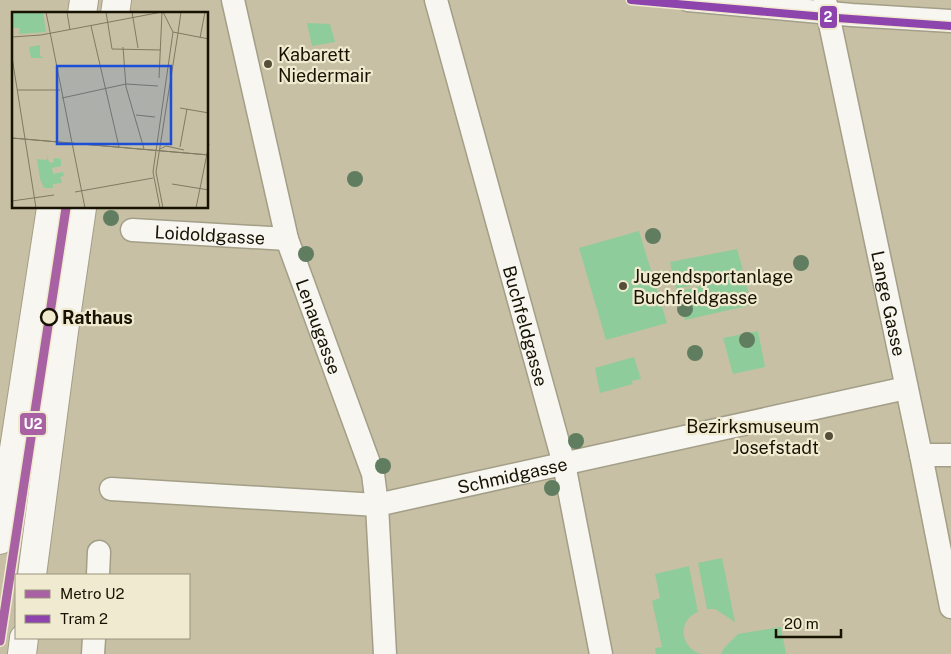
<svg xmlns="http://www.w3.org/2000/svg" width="951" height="654" font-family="'Public Sans',sans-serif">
  <rect width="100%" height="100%" fill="#c7c0a4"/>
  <!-- green -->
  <g fill="#8fcc9b">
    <path d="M 307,23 L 330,24 L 335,42 L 312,46 Z"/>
    <path d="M 639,231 L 667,323 L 606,340 L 579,248 Z"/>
    <path d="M 737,249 L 743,270 L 737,271 L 734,276 L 676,289 L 670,262 Z"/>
    <path d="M 734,278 L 738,280 L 745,279 L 751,305 L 685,320 L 677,292 Z"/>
    <path d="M 758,331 L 765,367 L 733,374 L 723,338 Z"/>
    <path d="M 634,357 L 641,379 L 631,381 L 633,384 L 600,393 L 595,368 Z"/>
    <path d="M 722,558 L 735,622 L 715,609 L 707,609 L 698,563 Z"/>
    <path d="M 689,566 L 698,612 C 677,620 680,648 701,654 L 656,654 L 655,648 L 662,647 L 652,601 L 660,598 L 655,574 Z"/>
    <path d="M 781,627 L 786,654 L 721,654 L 724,648 L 738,634 Z"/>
  </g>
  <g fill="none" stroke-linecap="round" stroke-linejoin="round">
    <defs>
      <g id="minor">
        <path id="s1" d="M 233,0 L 287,239 L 373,474 L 377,505 L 385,654"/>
        <path id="s2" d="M 436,0 L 564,464 L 601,654"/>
        <path d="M 688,0 L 852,15 L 951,21"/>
        <path id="s3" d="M 825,0 L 921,455 L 951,607"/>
        <path id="s4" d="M 132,230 L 287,239"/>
        <path d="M 921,455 L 951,455"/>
        <path id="s5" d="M 111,489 L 377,505 L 906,388"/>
        <path d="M 98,575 L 99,552"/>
        <path d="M 93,654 L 94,638"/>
      </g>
      <g id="major">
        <path d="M 82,14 L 84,0"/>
        <path d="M 115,14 L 117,0"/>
        <path d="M 0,540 L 51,208"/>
        <path d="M 32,575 L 64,331 L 82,208"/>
        <path d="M 22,654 L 24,638"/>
      </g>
    </defs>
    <!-- minor casing -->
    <use href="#minor" stroke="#a39e87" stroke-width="25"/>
    <!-- major casing -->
    <use href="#major" stroke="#a39e87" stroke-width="30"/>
    <!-- minor -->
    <use href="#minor" stroke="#f7f6f1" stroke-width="22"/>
    <!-- major -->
    <use href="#major" stroke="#f7f6f1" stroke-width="28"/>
    <defs>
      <path id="tram-1" d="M 631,0 L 837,18 L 951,26"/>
    </defs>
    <!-- tram-1 casing -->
    <use href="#tram-1" stroke="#f0ead0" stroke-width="11"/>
    <!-- tram-1 -->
    <use href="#tram-1" stroke="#8e44ad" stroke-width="8"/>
    <defs>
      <path id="metro-1" d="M 0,641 L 66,208"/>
    </defs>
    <!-- metro-1 casing -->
    <use href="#metro-1" stroke="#f0ead0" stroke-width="12"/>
    <!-- metro-1 -->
    <use href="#metro-1" stroke="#a862a4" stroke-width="9"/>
  </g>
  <!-- trees -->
  <g fill="#617d60">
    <circle cx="355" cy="179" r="8"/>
    <circle cx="111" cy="218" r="8"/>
    <circle cx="653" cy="236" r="8"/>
    <circle cx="306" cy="254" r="8"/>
    <circle cx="801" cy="263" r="8"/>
    <circle cx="685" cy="309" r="8"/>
    <circle cx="747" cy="340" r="8"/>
    <circle cx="695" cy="353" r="8"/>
    <circle cx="576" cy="441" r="8"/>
    <circle cx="383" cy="466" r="8"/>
    <circle cx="552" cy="488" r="8"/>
  </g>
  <!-- markers -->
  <g fill="#554f3a" stroke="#f0ead0" stroke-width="2">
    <circle cx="268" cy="64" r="5"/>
    <circle cx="623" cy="286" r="5"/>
    <circle cx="829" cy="436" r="5"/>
  </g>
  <circle fill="#f0ead0" stroke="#171201" stroke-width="2.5" cx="49" cy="317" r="8"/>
  <g text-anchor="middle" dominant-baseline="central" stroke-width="4.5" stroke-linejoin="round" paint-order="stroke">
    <!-- poi labels -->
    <g font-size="18" fill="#171201" stroke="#f0ead0" text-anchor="start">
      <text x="278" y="54">Kabarett<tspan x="278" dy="21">Niedermair</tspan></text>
      <text x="633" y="276">Jugendsportanlage<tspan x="633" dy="21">Buchfeldgasse</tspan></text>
      <text x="819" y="426" text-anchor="end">Bezirksmuseum<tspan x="819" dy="21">Josefstadt</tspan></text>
    </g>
    <!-- street labels -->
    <g font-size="18" fill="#171201" stroke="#f0ead0">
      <text stroke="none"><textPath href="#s4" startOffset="78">Loidoldgasse</textPath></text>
      <text stroke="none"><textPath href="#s3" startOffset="310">Lange Gasse</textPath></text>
      <text stroke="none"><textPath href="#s2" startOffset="338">Buchfeldgasse</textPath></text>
      <text stroke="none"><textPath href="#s1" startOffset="338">Lenaugasse</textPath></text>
      <text stroke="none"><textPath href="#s5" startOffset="405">Schmidgasse</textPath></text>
    </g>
    <!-- stop labels -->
    <g font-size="18" font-weight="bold" fill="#171201" stroke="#f0ead0" text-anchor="start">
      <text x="62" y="317">Rathaus</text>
    </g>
  </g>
  <!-- overview -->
  <g transform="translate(12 12)">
    <rect width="196" height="196" fill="#c7c0a4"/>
    <path d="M 0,0 L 31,0 L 34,20 L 7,22 L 8,16 L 0,16 ZM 28,33 L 28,44 L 32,46 L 19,46 L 17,35 ZM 35,144 L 37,150 L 41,151 L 42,146 L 49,147 L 49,154 L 40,156 L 41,162 L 51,160 L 52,164 L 48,165 L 50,171 L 41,172 L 41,176 L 32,176 L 28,167 L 25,147 L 35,148 Z" fill="#8fcc9b"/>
    <path fill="none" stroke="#817a63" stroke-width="1" d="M 34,0 L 73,196M 55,0 L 58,18M 94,0 L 100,37 L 149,38M 120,0 L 126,36M 151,0 L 161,20M 79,14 L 107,135M 166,21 L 169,0M 0,25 L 29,23 L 150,0 L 147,66M 188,26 L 193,0M 111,35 L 114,75 L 132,137M 0,45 L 24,196M 5,78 L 48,78M 50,86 L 114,72 L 146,74M 168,96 L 197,101M 124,103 L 143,105M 0,126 L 197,143M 0,126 L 197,143M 168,135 L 175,97M 148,137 L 154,134 L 172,138M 160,172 L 197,178M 63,180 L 141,166M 0,189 L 42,183M 148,196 L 141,160 L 161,20 L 197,27M 151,196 L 144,160 L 166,21M 184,196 L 197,132"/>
    <path fill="#1d4ed8" fill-opacity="0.15" stroke="#1d4ed8" stroke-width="2.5" d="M 45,54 L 159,54 L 159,132 L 45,132 Z"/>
    <rect width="196" height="196" fill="none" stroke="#171201" stroke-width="2.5"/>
  </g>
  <g stroke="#f0ead0" stroke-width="2">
    <rect x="819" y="5" width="19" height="24" rx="5" fill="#8e44ad"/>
    <rect x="19" y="412" width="28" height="24" rx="5" fill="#a862a4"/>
  </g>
  <g font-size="14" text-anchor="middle" font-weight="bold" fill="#fff">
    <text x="828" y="22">2</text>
    <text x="33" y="429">U2</text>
  </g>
  <!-- legend -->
  <rect x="15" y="574" width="175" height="65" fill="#f0ead0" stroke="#99947d"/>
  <rect x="25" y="590" width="25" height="8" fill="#a862a4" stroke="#99947d"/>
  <text x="60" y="599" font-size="15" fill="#171201">Metro U2</text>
  <rect x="25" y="615" width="25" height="8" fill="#8e44ad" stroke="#99947d"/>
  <text x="60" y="624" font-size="15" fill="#171201">Tram 2</text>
  <!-- scale -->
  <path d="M776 629v8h65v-8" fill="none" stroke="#171201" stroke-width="2.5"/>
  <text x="784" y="629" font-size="15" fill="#171201" stroke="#f0ead0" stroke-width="4" paint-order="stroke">20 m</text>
</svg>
